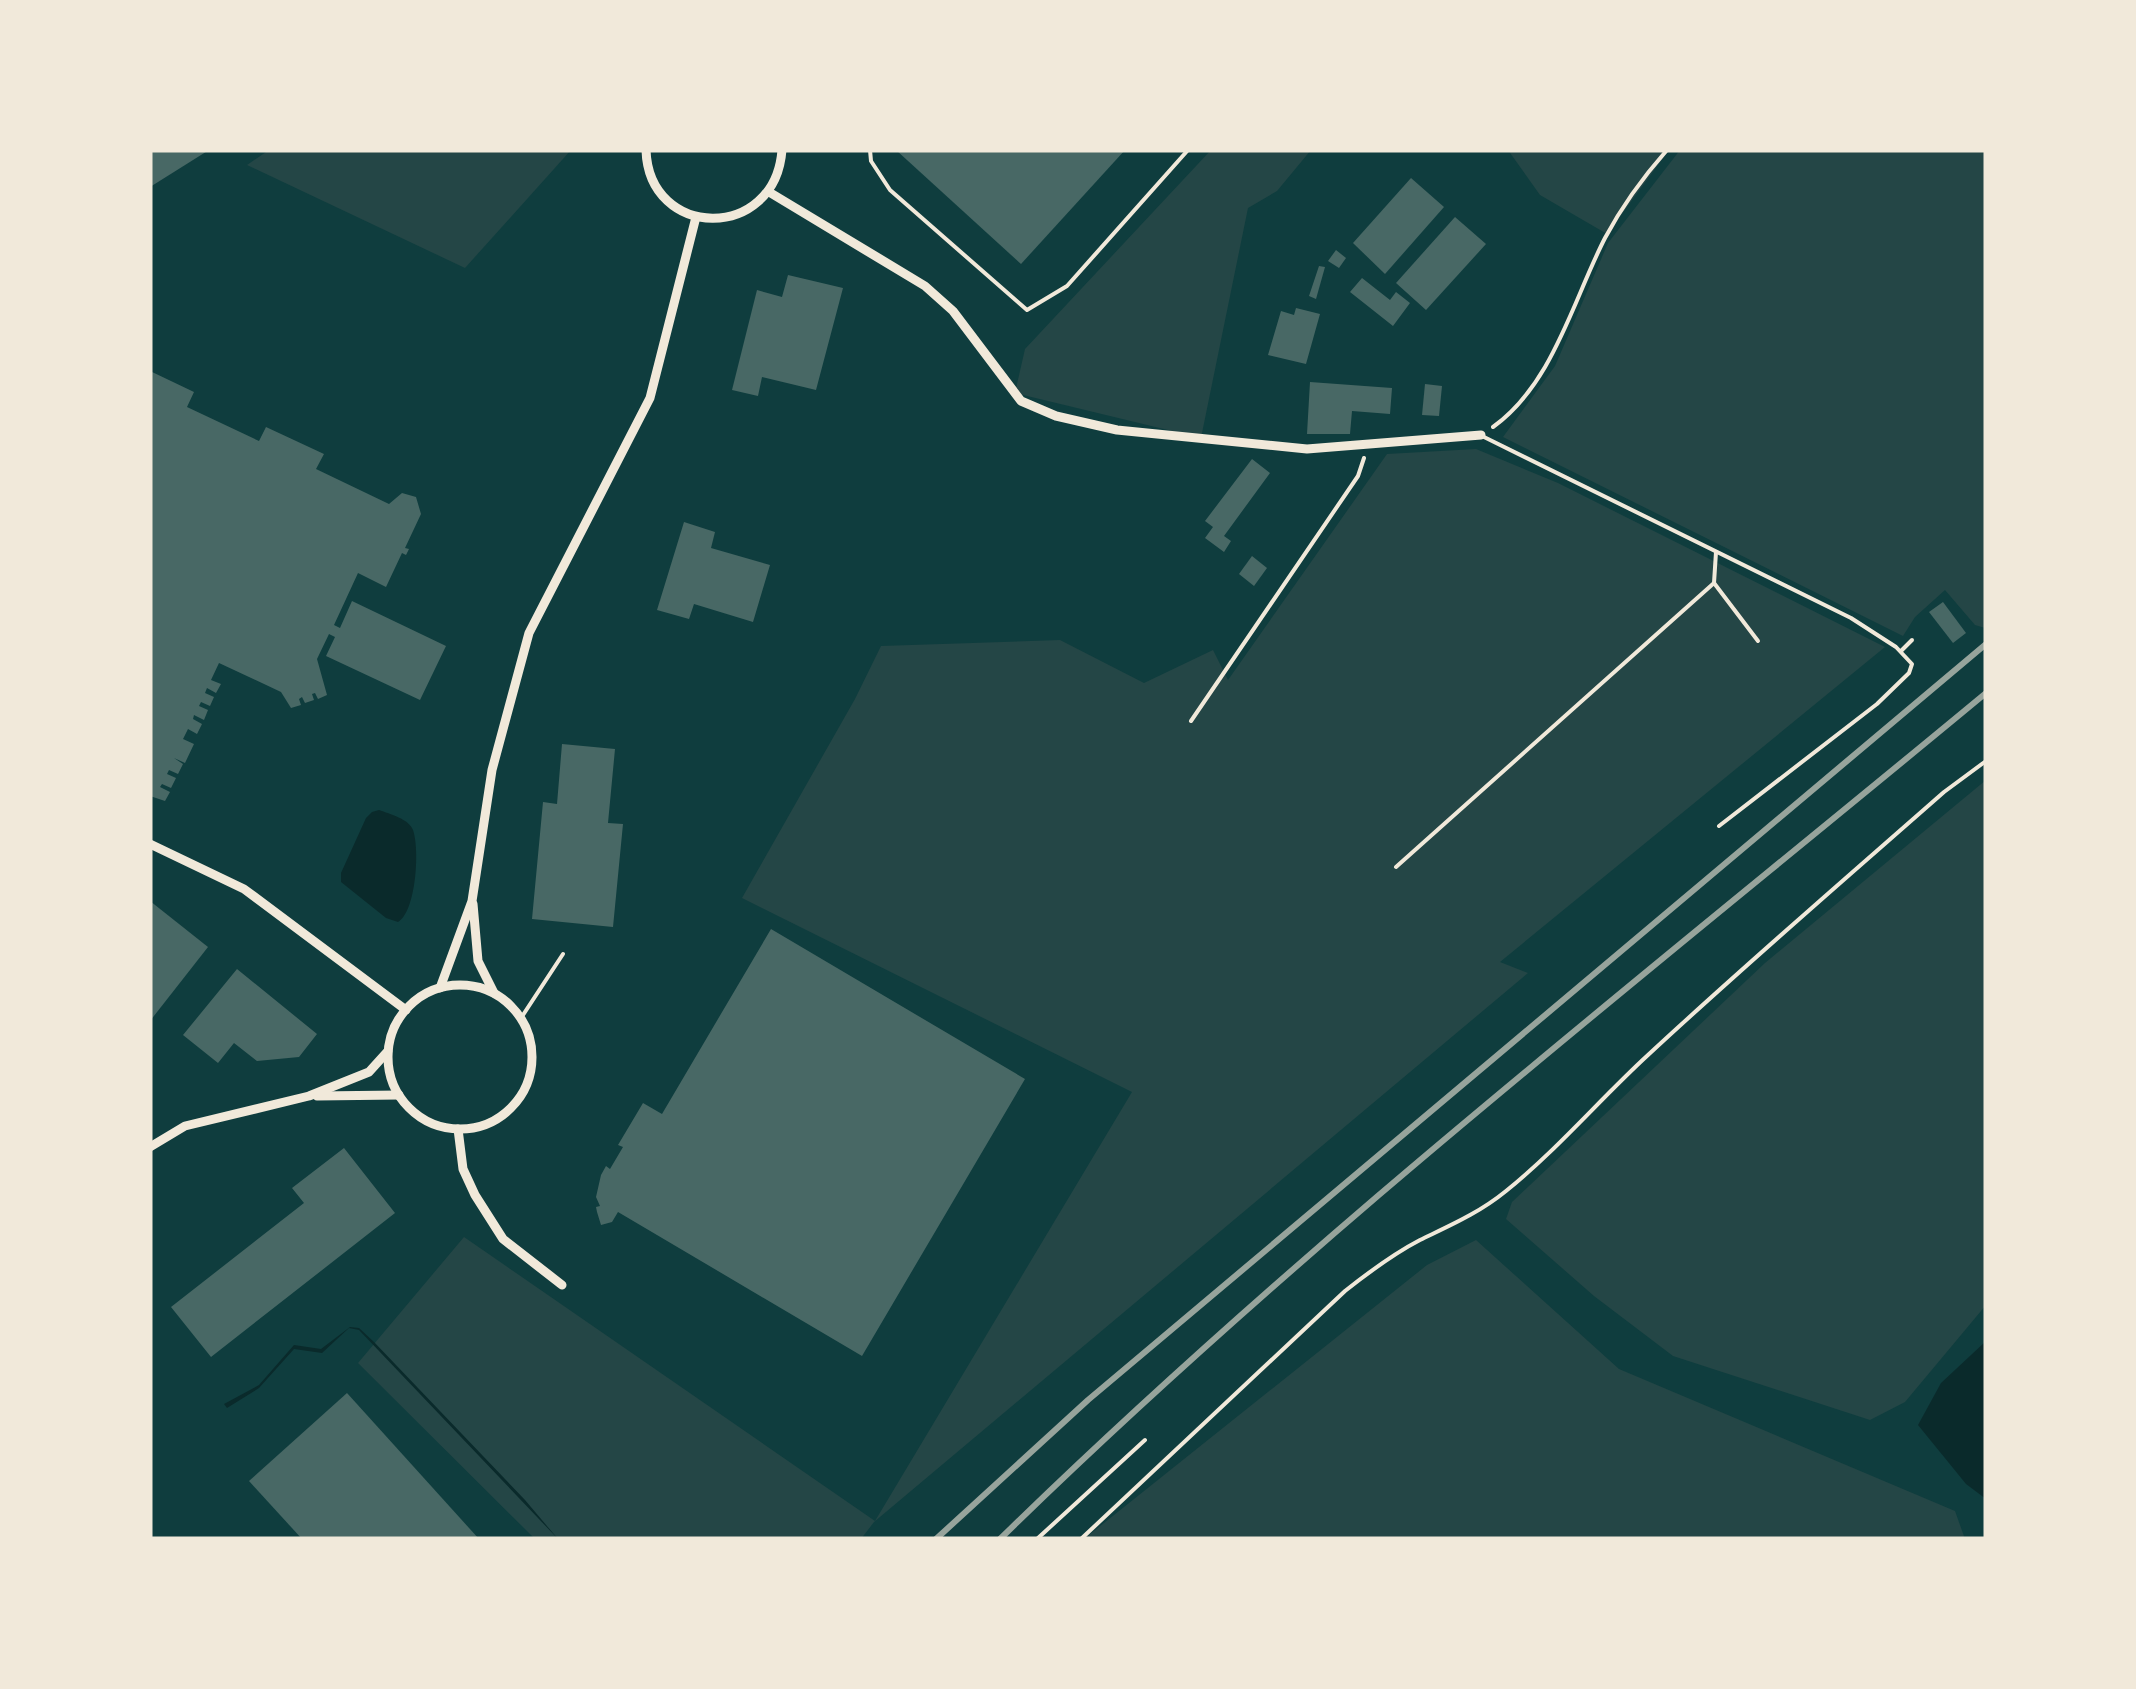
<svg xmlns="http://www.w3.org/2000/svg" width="2136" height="1689" font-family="'Sofia Sans Condensed',sans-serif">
  <rect width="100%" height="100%" fill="#0f3d3e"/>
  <!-- green -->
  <g fill="#244646">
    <path d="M 269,150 L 571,150 L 465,268 L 247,165 Z"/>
    <path d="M 1211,150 L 1311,150 L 1277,191 L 1248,208 L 1201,438 L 1015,393 L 1025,349 Z"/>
    <path d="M 1508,150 L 1669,150 L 1607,234 L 1540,195 Z"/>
    <path d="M 1680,150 L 1986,150 L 1985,628 L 1975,625 L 1945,590 L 1915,617 L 1903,636 L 1503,437 L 1555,366 L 1608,243 Z"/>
    <path d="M 1476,449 L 1558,483 L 1885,647 L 1500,962 L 1528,973 L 874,1522 L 861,1539 L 535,1539 L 358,1363 L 464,1237 L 875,1521 L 1132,1092 L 742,898 L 855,699 L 881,646 L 1060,640 L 1144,683 L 1213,650 L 1228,680 L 1387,454 Z"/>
    <path d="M 1986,780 L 1986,1305 L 1905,1402 L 1870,1420 L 1673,1356 L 1594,1296 L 1506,1219 L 1512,1202 L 1765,963 Z"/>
    <path d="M 1476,1240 L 1619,1369 L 1955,1511 L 1965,1539 L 1084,1539 L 1427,1265 Z"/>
  </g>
  <!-- water -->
  <g fill="#0a2a2b">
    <path d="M 379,810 C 390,814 409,819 413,830 C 420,850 416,912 398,922 L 386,918 L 341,882 L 341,873 L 366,818 L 372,812 Z"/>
    <path d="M 350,1327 L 359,1328 L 374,1342 L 525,1500 L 558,1539 L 359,1330 L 349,1328 L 322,1353 L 294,1349 L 259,1388 L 227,1408 L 224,1404 L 259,1385 L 294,1345 L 321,1349 Z"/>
    <path d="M 1986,1341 L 1986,1499 L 1966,1484 L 1918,1425 L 1941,1383 Z"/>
  </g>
  <!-- building -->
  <g fill="#486865">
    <path d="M 150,150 L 209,150 L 150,187 Z"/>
    <path d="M 896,150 L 1125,150 L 1021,264 Z"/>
    <path d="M 1411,178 L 1444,207 L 1385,274 L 1353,243 Z"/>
    <path d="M 1455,217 L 1486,244 L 1426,310 L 1396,283 Z"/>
    <path d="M 1336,250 L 1346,258 L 1339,268 L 1328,261 Z"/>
    <path d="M 1319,266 L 1325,267 L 1316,299 L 1309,296 Z"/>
    <path d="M 788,275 L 843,288 L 816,390 L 762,377 L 758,396 L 732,390 L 757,290 L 782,297 Z"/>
    <path d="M 1362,278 L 1390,300 L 1396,292 L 1410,303 L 1393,326 L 1350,292 Z"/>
    <path d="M 1296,308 L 1320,314 L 1306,364 L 1268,355 L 1281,311 L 1294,315 Z"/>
    <path d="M 150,371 L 194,392 L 187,407 L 259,441 L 266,427 L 324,454 L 316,469 L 389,504 L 402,493 L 416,497 L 421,514 L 405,548 L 409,549 L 406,555 L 402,553 L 386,587 L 358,573 L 334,625 L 340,628 L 352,601 L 446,646 L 420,700 L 326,656 L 335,637 L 329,634 L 317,659 L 327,695 L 318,699 L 315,693 L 312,694 L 314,700 L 305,703 L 302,697 L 299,699 L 301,705 L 291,708 L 281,692 L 219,663 L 211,680 L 221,684 L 216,693 L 207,688 L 205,693 L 214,697 L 210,706 L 201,702 L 199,706 L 208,710 L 204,720 L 194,715 L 193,719 L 202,724 L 197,734 L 188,729 L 183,739 L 194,744 L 185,763 L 174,758 L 183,764 L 178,774 L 169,770 L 167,774 L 176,778 L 171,788 L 162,784 L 160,787 L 170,792 L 165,801 L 150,796 Z"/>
    <path d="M 1310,382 L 1392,388 L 1390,414 L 1352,411 L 1350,434 L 1307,434 Z"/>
    <path d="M 1425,384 L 1442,386 L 1439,416 L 1422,415 Z"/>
    <path d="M 1252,459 L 1270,473 L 1224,536 L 1231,541 L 1224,552 L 1205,538 L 1213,527 L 1205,521 Z"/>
    <path d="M 684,522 L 715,532 L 711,548 L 770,565 L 753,622 L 694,604 L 689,619 L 657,610 Z"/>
    <path d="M 1252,556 L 1267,568 L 1254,586 L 1239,574 Z"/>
    <path d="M 1943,602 L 1966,633 L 1953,643 L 1929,612 Z"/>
    <path d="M 562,744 L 615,749 L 608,823 L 623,824 L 613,927 L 532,919 L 543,802 L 557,804 Z"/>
    <path d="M 150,901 L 208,947 L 150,1021 Z"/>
    <path d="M 771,929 L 1025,1079 L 862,1356 L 618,1212 L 612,1222 L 601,1225 L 597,1212 L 596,1207 L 600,1206 L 596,1197 L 601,1175 L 606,1166 L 610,1169 L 623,1147 L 618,1145 L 643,1103 L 662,1114 Z"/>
    <path d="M 237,969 L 317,1034 L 299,1057 L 257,1061 L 234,1043 L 218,1063 L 183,1035 Z"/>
    <path d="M 344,1148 L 395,1213 L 211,1357 L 171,1307 L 304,1203 L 292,1188 Z"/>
    <path d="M 347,1393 L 479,1539 L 302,1539 L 249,1481 Z"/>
  </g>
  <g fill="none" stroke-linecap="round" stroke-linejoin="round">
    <!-- path -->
    <g stroke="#f1e9da" stroke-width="4">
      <path d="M 1493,427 C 1553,384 1573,300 1605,238 C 1621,208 1645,175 1667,150"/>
      <path d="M 1191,721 L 1358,476 L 1364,458"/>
    </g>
    <!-- service -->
    <g stroke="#f1e9da" stroke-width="4">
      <path d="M 870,150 L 871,161 L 890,190 L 1027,310 L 1067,286 L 1188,150"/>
      <path d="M 1484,437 L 1851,618 L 1896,647 L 1912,664 L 1909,673 L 1877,704 L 1719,826"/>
      <path d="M 1714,583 L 1758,641"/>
      <path d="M 1901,651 L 1912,640"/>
      <path d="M 1396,867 L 1714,583 L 1716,552"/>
      <path d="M 521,1018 L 563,954"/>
      <path d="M 1037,1539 L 1145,1440"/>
      <path d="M 1081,1539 L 1345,1291 C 1369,1272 1393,1254 1420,1240 C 1451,1225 1479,1213 1506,1191 C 1557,1150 1600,1099 1648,1055 C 1745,965 1845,879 1944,792 L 1986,761"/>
    </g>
    <!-- minor -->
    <g stroke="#f1e9da" stroke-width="9">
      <path d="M 646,150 C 649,240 775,242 782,150"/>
      <path d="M 769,192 L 925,286 L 953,311 L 1021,401 L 1056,416 L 1117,430 L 1307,449 L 1481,435"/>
      <path d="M 150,844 L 244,889 L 406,1010"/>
      <path d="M 473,904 L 478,961 L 494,993"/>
      <circle cx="460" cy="1057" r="72"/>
      <path d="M 440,988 L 472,901 L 492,770 L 529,633 L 650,398 L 696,217"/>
      <path d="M 317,1096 L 399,1095"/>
      <path d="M 458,1129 L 463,1169 L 475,1195 L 503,1239 L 562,1285"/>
      <path d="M 150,1147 L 185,1126 L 309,1096 L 369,1072 L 388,1051"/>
    </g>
    <!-- rail -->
    <g stroke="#97a49c" stroke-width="6">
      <path d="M 936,1539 L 1088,1400 L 1986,644"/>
      <path d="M 1000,1539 C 1310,1236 1653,969 1986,693"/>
    </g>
  </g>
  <!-- border -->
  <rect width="2136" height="1689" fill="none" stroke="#f1e9da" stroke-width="305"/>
</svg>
